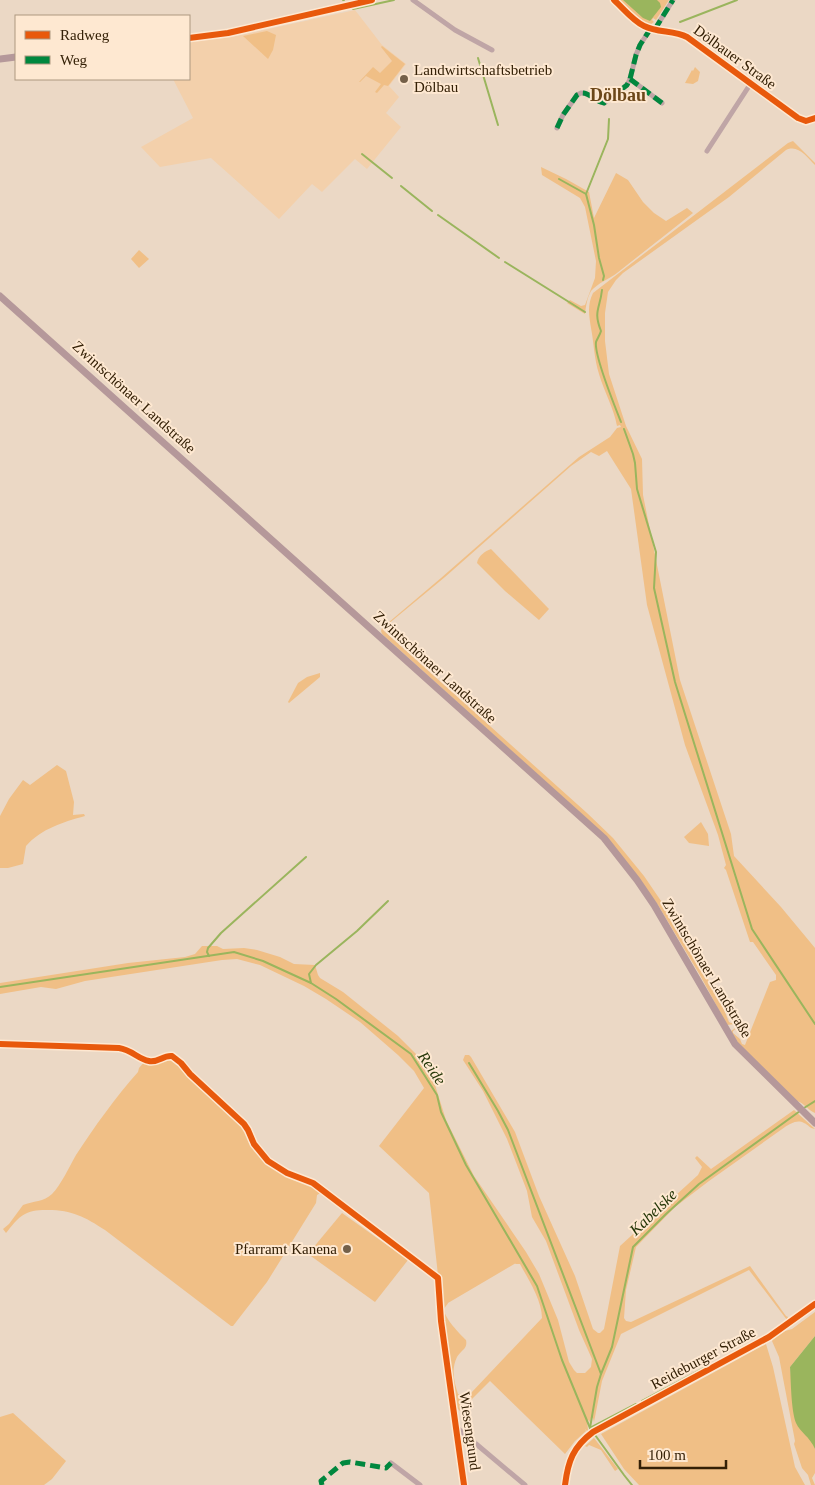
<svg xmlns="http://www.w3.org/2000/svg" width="815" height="1485" font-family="Georgia,serif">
  <rect width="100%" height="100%" fill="#ebd8c5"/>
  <!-- built -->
  <path fill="#f3d0ab" d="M 355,10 L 382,45 L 406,64 L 389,86 L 399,97 L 386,113 L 401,127 L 367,169 L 355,159 L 322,192 L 312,184 L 279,219 L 211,158 L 160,167 L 141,147 L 193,118 L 173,79 L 189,79 L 189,42 L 232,37 Z"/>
  <!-- green -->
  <g fill="#f0bf86" fill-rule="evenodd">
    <path d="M 618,0 L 669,0 L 656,20 L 653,18 L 652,20 L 654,22 L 651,24 C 638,22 628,9 618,0 Z"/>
    <path d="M 267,31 L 276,35 L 273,50 L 268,59 L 243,36 Z"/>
    <path d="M 382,46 L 405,64 L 388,86 L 384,85 L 377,93 L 375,92 L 381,84 L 366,76 L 360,82 L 359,82 L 373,67 L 380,73 L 392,61 L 381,47 Z"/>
    <path d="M 695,67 L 700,72 L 698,81 L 693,84 L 685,83 L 692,70 L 693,71 Z"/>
    <path d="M 793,141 L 815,163 L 815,165 C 807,157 798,144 786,150 L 729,197 L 623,273 L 616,280 L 608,292 L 605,313 L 605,341 L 609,374 L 626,426 L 642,459 L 643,495 L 680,680 L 731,834 L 734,856 L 781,907 L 815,948 L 815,1113 C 808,1110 804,1103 797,1101 L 738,1043 L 731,1031 L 737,1027 L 735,1024 L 727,1025 L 701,977 L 658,905 L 596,827 L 382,634 L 381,631 L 382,628 L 441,578 L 579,457 L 610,437 L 617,428 L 621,427 L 620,425 L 617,426 C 614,409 604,391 599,374 C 594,359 594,343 591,328 C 589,315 587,305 593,293 L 788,143 ZM 607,451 L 631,489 L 647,605 L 685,745 L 718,835 L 726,865 L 724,868 L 726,870 L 750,942 L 753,942 L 776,975 L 776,980 L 770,982 L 745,1045 L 742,1044 L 740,1039 L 733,1033 L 733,1031 L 738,1027 L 736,1022 L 731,1023 L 729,1022 L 721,1002 L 672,917 L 644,876 L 613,838 L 587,813 L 384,631 L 387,625 L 445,577 L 571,466 L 591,452 L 599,456 Z"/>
    <path d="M 541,167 L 566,179 L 589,192 L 594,218 L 616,173 L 628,180 L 643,202 L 654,213 L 666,221 L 687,208 L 693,213 C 668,233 642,253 617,273 C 609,279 598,283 591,291 C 587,298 586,306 585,314 L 567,303 L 570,300 L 581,306 L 585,305 L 595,278 L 596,261 L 585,207 L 580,198 L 542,175 Z"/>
    <path d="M 139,250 L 149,259 L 139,268 L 131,259 Z"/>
    <path d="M 491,549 L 549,609 L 539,620 L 505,591 L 477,563 C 478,556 485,551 491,549 Z"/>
    <path d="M 320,673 L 320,677 L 289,703 L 288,702 L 298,683 L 307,677 Z"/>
    <path d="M 57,765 L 66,771 L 74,802 L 73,815 L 84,814 L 85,816 C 63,822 41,829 26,846 L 23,864 L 8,868 L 0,868 L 0,816 L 9,799 L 23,780 L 30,785 Z"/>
    <path d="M 701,822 L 708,834 L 709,846 L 689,843 L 684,837 Z"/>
    <path d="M 202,946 L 217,946 L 223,949 L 244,948 L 257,950 L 280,957 L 294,964 L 315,965 L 318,975 L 320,978 L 343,992 L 398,1036 L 421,1059 L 435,1085 L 446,1120 L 474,1176 L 526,1252 L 539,1274 L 558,1320 L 569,1362 L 574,1370 L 577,1373 L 585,1373 L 591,1367 L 592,1359 L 579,1330 L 546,1241 L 532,1217 L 527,1191 L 507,1139 L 483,1091 L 463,1060 L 465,1055 L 469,1055 L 471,1057 L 515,1132 L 539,1196 L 575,1276 L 593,1329 L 598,1333 L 600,1333 L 604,1329 L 620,1246 L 698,1175 L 702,1167 L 695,1158 L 697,1156 L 711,1169 L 794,1110 L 815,1129 C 809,1128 809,1125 804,1123 C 797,1119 790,1124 785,1127 L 709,1181 L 675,1207 L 636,1247 L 626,1290 L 624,1318 L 626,1321 L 631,1322 L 750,1266 L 786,1316 L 788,1317 L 787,1320 L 749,1270 L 621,1334 L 602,1381 L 594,1422 L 593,1418 L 591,1418 L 590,1422 L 588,1420 L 587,1420 L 588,1430 L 587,1431 L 585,1429 L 586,1431 L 575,1441 L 565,1454 L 490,1381 L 460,1411 L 455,1406 L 443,1321 L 429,1193 L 379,1146 L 424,1088 L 414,1071 L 398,1055 L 360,1022 L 326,999 L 304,986 L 260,965 L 237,959 L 222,960 L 85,981 L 56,989 L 41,987 L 0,994 L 0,983 L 128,963 L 185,957 L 195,954 ZM 516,1263 L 515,1264 L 520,1264 C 528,1279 542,1300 542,1318 L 471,1393 L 461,1395 L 458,1394 C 454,1382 451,1369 457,1357 C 461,1350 468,1349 466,1340 C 460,1334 444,1318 444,1309 C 444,1308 448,1304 448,1303 Z"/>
    <path d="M 169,1057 L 173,1058 L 178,1062 L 189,1074 L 241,1123 C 250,1135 253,1149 265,1159 C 279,1172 293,1174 310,1182 C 314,1185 318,1188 322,1192 L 317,1195 L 316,1203 L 267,1282 L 233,1326 L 231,1326 L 105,1230 C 85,1217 72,1210 48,1210 C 40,1210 32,1210 25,1214 C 17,1218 11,1227 6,1233 L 3,1229 L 9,1224 L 23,1205 C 33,1201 44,1202 52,1194 C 61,1185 69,1167 76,1155 C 95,1126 115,1098 138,1072 L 139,1068 L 145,1061 C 159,1065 157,1059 169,1057 Z"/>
    <path d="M 342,1213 L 408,1260 L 375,1302 L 308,1254 Z"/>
    <path d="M 815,1312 L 815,1336 L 790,1367 L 797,1424 L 812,1441 L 815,1449 L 815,1473 L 812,1478 L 815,1485 L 811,1485 L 808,1475 L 802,1468 L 794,1444 L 795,1441 L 779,1357 L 772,1341 L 773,1339 L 785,1331 L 792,1329 Z"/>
    <path d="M 766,1344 L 773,1367 L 795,1467 L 805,1485 L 639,1485 L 624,1469 L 601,1434 Z"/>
    <path d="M 13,1413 L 66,1461 L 52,1479 L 44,1485 L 0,1485 L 0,1417 Z"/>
    <path d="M 594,1438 L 618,1469 L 615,1471 L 601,1450 L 589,1445 L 587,1447 L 585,1446 Z"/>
  </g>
  <!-- water -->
  <g fill="#9ab55d">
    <path d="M 623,0 L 657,0 L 660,3 L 661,7 L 650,21 L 643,18 Z"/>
    <path d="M 815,1336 L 815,1449 C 810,1437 800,1432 796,1423 C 791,1410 791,1382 790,1367 Z"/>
  </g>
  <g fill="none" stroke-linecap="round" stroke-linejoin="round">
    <!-- stream -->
    <g stroke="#9ab55d" stroke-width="2">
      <path d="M 343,0 L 344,0"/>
      <path d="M 353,9 L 394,0"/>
      <path d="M 680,22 L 737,0"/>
      <path d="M 478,58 L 498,125"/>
      <path d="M 362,154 L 392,178"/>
      <path d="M 559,179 L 586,194 L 594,225 L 599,258 L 604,276 L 603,280"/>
      <path d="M 401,186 L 432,211"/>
      <path d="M 586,194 L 608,139 L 609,119"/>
      <path d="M 438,215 L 499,258"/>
      <path d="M 505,262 L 585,312"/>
      <path d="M 602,290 C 600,309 593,311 601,331 C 600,335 597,339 596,342 C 594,355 615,407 621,422"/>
      <path d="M 624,429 L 633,454 L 635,463 L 637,489 L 656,552 L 654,588 L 675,682 L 752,929 L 815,1024"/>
      <path d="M 209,956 L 207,952 L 208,948 L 221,933 L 306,857"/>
      <path d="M 311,983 L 309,974 L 316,965 L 357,931 L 388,901"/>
      <path d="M 0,987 L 234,952 L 263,961 L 311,983 L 336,999 L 411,1054 L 437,1095 L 441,1112 L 466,1165 L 537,1286 L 562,1360 L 590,1428 L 624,1475 L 632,1485"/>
      <path d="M 469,1063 L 498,1111 L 508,1130 L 601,1374"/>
      <path d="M 804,1108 L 815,1101"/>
      <path d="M 642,1401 L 708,1366"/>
      <path d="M 590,1428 L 597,1387 L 601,1374 L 612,1347 L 633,1247 L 666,1214 L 699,1184 L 800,1111"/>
      <path d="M 590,1428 L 636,1404"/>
    </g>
    <!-- street -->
    <g stroke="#bfa5a6" stroke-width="5">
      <path d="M 413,0 L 455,30 L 492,50"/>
      <path d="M 655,29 L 673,0"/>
      <path d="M 630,79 L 662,103"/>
      <path d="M 557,128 L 563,115 L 577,95 L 581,93 C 590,92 595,102 604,103 L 627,85 L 630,79 L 636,55 L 640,45 L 651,28"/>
      <path d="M 707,151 L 751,83"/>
      <path d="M 450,1380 L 464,1485"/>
      <path d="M 456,1427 L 525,1485"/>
      <path d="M 391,1463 L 420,1485"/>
    </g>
    <!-- secondary -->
    <g stroke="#b5989a" stroke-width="7">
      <path d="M 614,0 C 623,8 633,21 644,26 C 658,33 674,30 687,37 L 798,118 L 806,121 L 815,118"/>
      <path d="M 189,38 L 228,33 L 372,0"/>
      <path d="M 0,59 L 16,57"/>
      <path d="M 0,296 L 604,838 L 637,880 L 654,905 L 735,1044 L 815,1123"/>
      <path d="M 565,1485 C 568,1461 573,1447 593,1432 L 769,1337 L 815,1304"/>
    </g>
    <!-- quiet -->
    <g stroke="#00873e" stroke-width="5" stroke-dasharray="10 5" stroke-linecap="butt">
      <path d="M 655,29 L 673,0"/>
      <path d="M 630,79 L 662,103"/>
      <path d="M 557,128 L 563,115 L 577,95 L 581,93 C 590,92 595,102 604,103 L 627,85 L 630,79 L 636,55 L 640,45 L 651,28"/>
      <path d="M 322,1485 L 321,1481 L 343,1463 L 350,1462 L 386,1468 L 391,1463"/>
    </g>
    <defs>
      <g id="cycleway">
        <path d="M 614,0 C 623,8 633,21 644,26 C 658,33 674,30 687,37 L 798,118 L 806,121 L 815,118"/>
        <path d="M 189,38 L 228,33 L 372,0"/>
        <path d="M 0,1044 L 119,1048 C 132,1050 138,1059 149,1061 C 158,1063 163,1055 172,1056 L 181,1063 L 190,1074 L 244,1124 L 248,1130 L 254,1144 L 268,1161 L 287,1173 L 313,1183 L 438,1278 L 441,1321 L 464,1485"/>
        <path d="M 565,1485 C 568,1461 573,1447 593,1432 L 769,1337 L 815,1304"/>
      </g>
    </defs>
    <!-- cycleway casing -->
    <use href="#cycleway" stroke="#fee8d1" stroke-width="9"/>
    <!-- cycleway -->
    <use href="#cycleway" stroke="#e8590c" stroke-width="6"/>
  </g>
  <!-- markers -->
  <g fill="#746049" stroke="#fee8d1" stroke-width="2">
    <circle cx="404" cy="79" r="5"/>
    <circle cx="347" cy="1249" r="5"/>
  </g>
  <g text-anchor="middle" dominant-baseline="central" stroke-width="4" stroke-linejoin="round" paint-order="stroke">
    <!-- street labels -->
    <g font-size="15" fill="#342006" stroke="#fee8d1">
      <text transform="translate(735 57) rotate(36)">Dölbauer Straße</text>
      <text transform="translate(134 397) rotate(42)">Zwintschönaer Landstraße</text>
      <text transform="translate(435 667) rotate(42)">Zwintschönaer Landstraße</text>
      <text transform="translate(707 968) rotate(59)">Zwintschönaer Landstraße</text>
      <text transform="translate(703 1358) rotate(-28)">Reideburger Straße</text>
      <text transform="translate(470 1431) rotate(82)">Wiesengrund</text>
    </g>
    <!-- poi labels -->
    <g font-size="15" fill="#342006" stroke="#fee8d1" text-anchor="start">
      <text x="414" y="70">Landwirtschaftsbetrieb<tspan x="414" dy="17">Dölbau</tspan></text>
      <text x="337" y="1249" text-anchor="end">Pfarramt Kanena</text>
    </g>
    <!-- water labels -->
    <g font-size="16" font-style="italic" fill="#253708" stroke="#fee8d1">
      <text transform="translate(432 1068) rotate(56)">Reide</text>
      <text transform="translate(653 1212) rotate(-44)">Kabelske</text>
    </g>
    <!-- quarter labels -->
    <g font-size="18" font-weight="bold" fill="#6c4719" stroke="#fee8d1">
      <text x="618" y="95">Dölbau</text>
    </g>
  </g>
  <!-- legend -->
  <rect x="15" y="15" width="175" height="65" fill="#fee8d1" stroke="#ad9880"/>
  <rect x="25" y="31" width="25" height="8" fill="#e8590c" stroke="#ad9880"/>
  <text x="60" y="40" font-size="15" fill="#342006">Radweg</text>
  <rect x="25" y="56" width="25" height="8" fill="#00873e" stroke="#ad9880"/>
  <text x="60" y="65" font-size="15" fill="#342006">Weg</text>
  <!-- scale -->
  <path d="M640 1460v8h86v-8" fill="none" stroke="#342006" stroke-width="2.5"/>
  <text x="648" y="1460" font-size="15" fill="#342006" stroke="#fee8d1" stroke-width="4" paint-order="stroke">100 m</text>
</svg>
